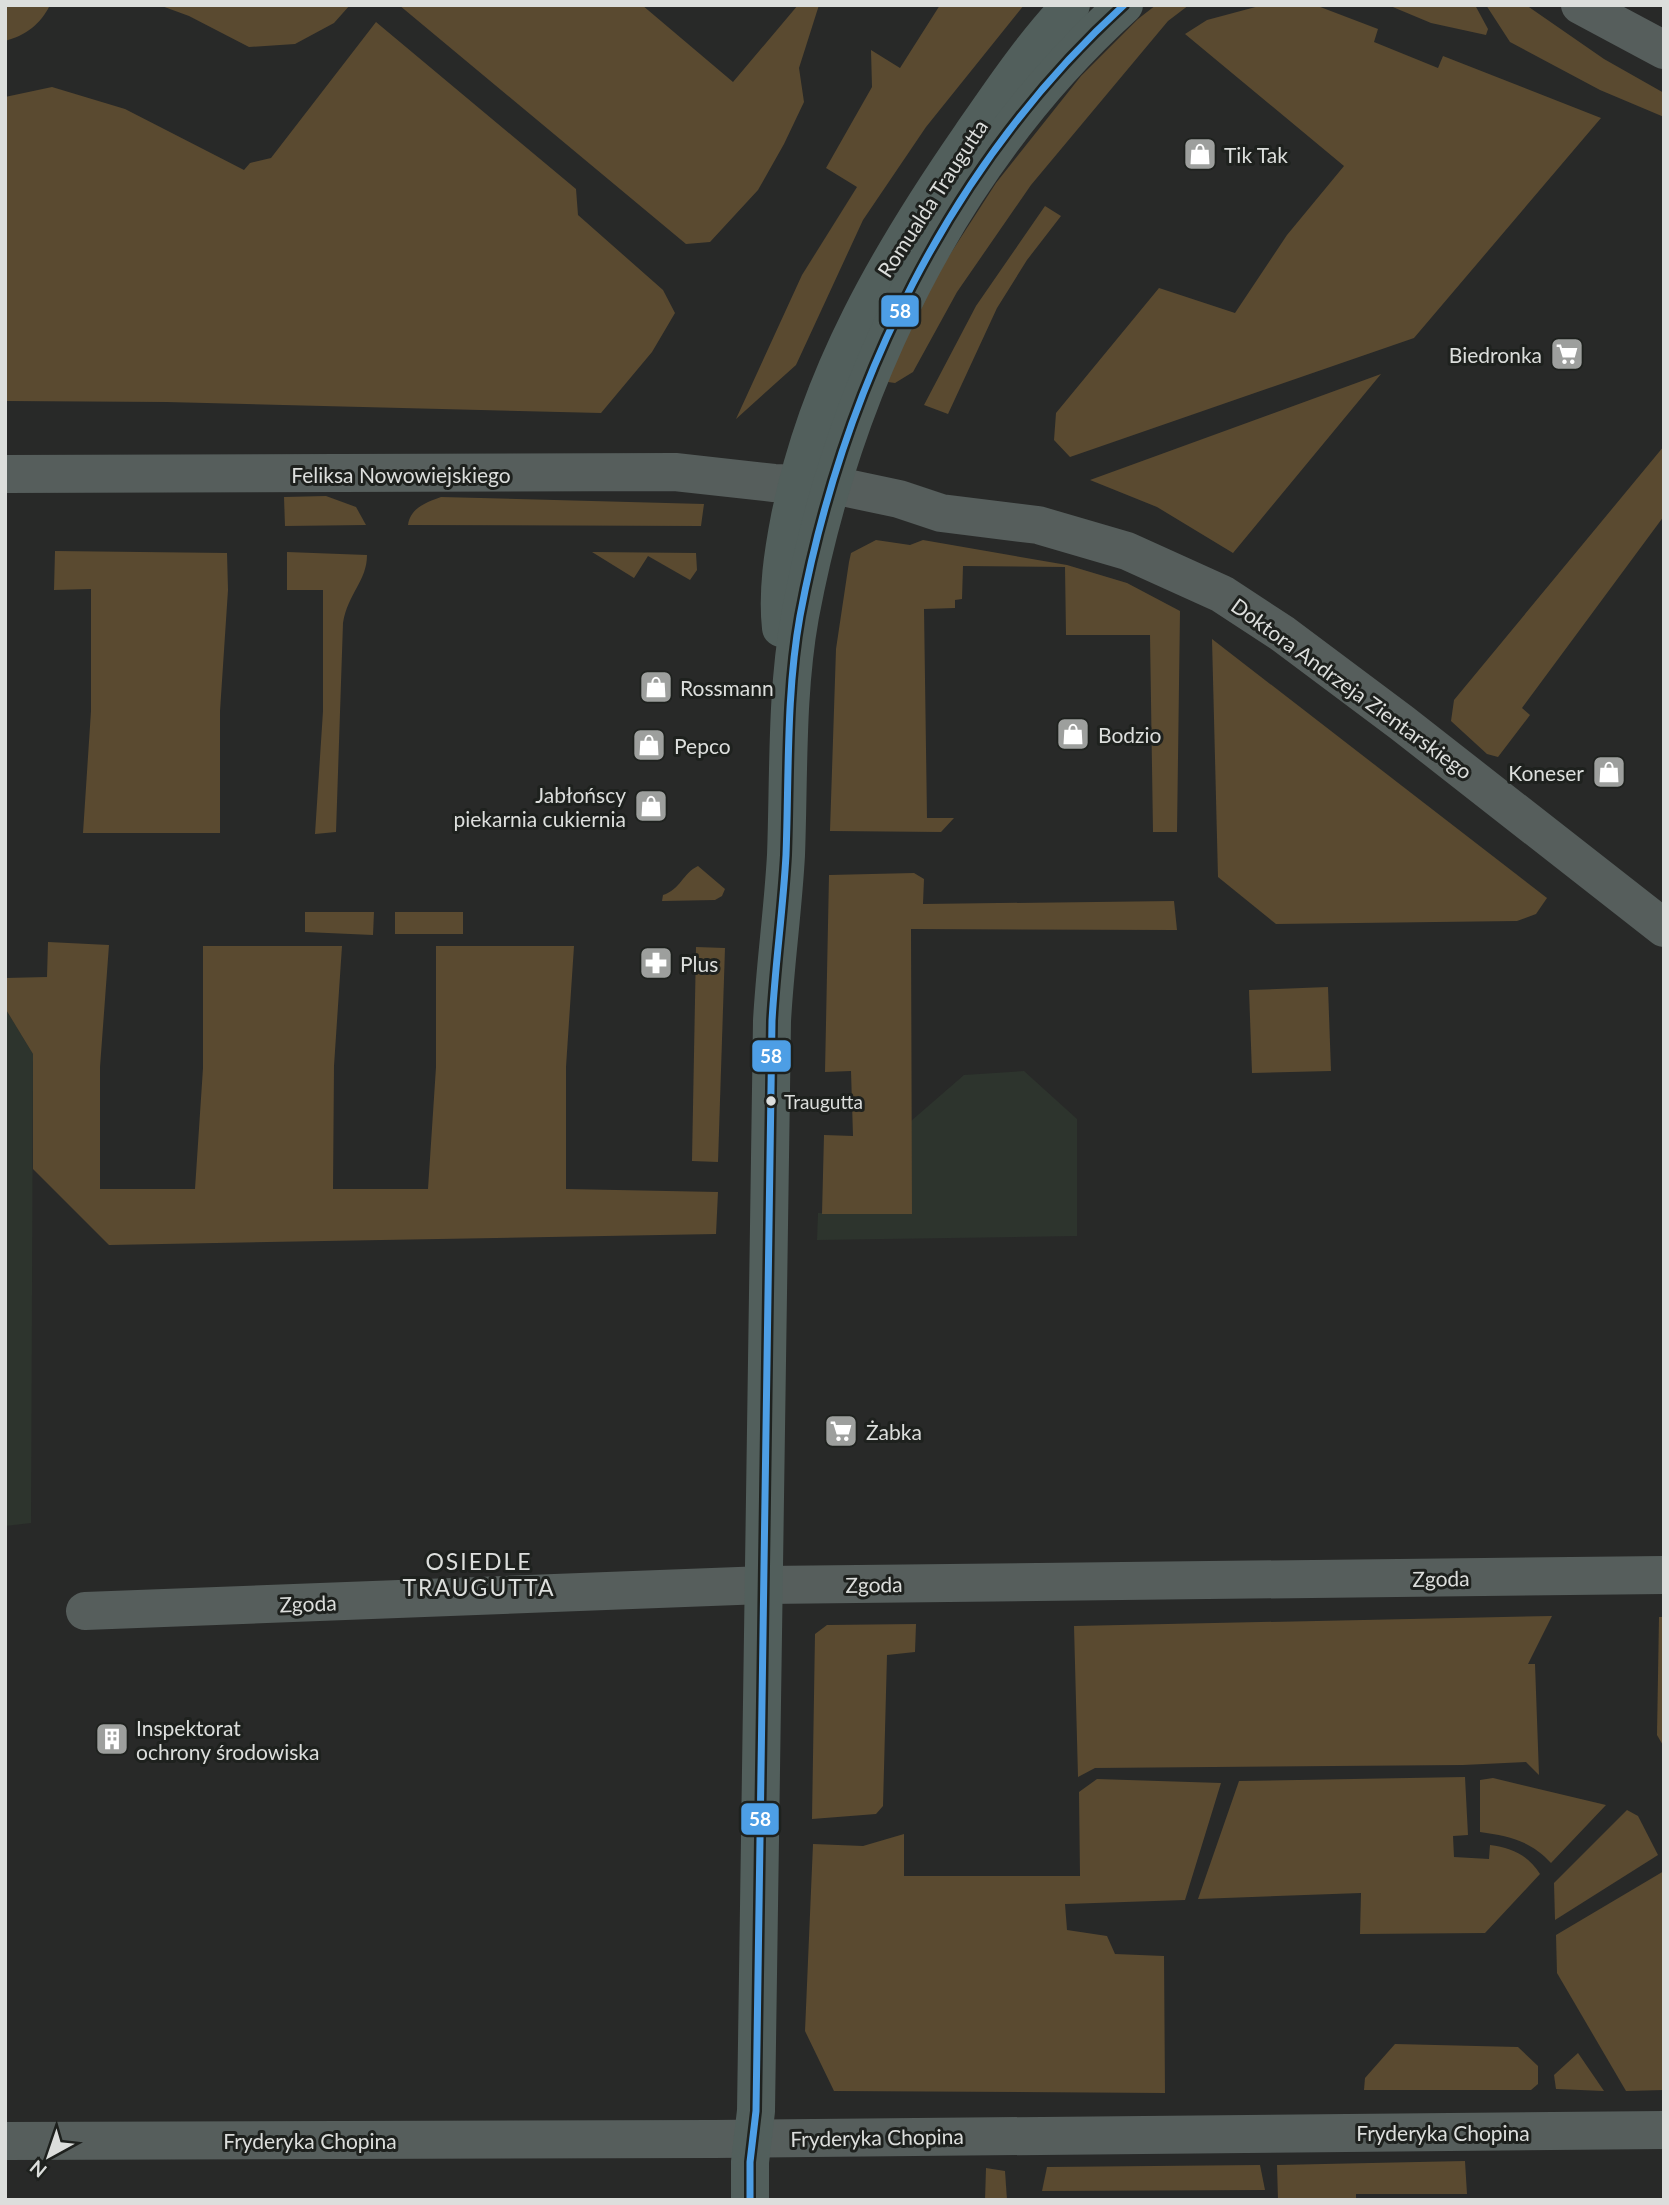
<svg xmlns="http://www.w3.org/2000/svg" width="1669" height="2205" font-family="Lato,sans-serif">
  <rect width="100%" height="100%" fill="#282928"/>
  <!-- built -->
  <g fill="#2d342d">
    <path d="M 5,1008 L 33,1054 L 31,1523 L 5,1526 Z"/>
    <path d="M 1024,1071 L 1077,1119 L 1077,1236 L 817,1240 L 818,1213 L 912,1213 L 911,1121 L 964,1075 Z"/>
  </g>
  <!-- green -->
  <g fill="#5a4a30">
    <path d="M 5,5 L 50,5 C 40,25 26,35 5,41 Z"/>
    <path d="M 159,5 L 350,5 L 334,23 L 295,44 L 249,47 L 189,16 Z"/>
    <path d="M 399,5 L 642,5 L 733,82 L 798,5 L 819,5 L 799,68 L 804,102 L 784,144 L 758,190 L 710,242 L 686,244 Z"/>
    <path d="M 940,5 L 1024,5 L 926,127 L 863,220 L 796,365 L 736,419 L 802,275 L 857,187 L 826,168 L 872,87 L 871,50 L 900,68 Z"/>
    <path d="M 1156,5 L 1189,5 L 1168,21 L 1031,185 L 957,292 L 913,372 L 895,383 L 881,381 L 945,262 L 996,183 L 1081,76 L 1138,19 Z"/>
    <path d="M 1263,5 L 1315,5 L 1378,29 L 1374,42 L 1438,68 L 1443,56 L 1601,118 L 1414,338 L 1070,457 L 1054,440 L 1056,413 L 1159,288 L 1235,313 L 1287,235 L 1344,166 L 1185,34 L 1207,20 Z"/>
    <path d="M 1388,5 L 1475,5 L 1488,29 L 1486,35 L 1431,23 Z"/>
    <path d="M 1486,5 L 1526,5 L 1604,59 L 1664,93 L 1664,117 L 1600,90 L 1510,42 Z"/>
    <path d="M 376,22 L 576,189 L 578,215 L 663,290 L 675,313 L 652,352 L 601,413 L 166,402 L 5,401 L 5,97 L 52,87 L 125,109 L 244,170 L 250,163 L 271,158 Z"/>
    <path d="M 1045,206 L 1061,216 L 1027,260 L 997,308 L 948,414 L 924,405 L 976,306 Z"/>
    <path d="M 1381,374 L 1233,553 L 1157,507 L 1090,480 Z"/>
    <path d="M 1664,446 L 1664,516 L 1522,708 L 1530,715 L 1498,757 L 1487,754 L 1451,721 L 1454,700 Z"/>
    <path d="M 326,496 L 356,507 L 366,525 L 285,526 L 284,497 Z"/>
    <path d="M 441,497 L 704,504 L 701,526 L 408,525 C 410,508 427,502 441,497 Z"/>
    <path d="M 876,540 L 910,545 L 923,540 L 1067,565 L 1127,583 L 1180,611 L 1177,832 L 1153,832 L 1150,635 L 1066,635 L 1065,567 L 963,566 L 962,599 L 955,600 L 955,608 L 924,609 L 927,818 L 954,818 L 941,832 L 830,831 L 836,649 L 849,562 L 851,553 Z"/>
    <path d="M 55,551 L 227,553 L 228,590 L 220,711 L 220,833 L 83,833 L 91,711 L 91,589 L 54,590 Z"/>
    <path d="M 287,552 L 367,555 C 367,581 348,593 343,623 L 336,832 L 315,834 L 323,711 L 323,590 L 287,590 Z"/>
    <path d="M 592,552 L 696,553 L 697,570 L 690,580 L 648,556 L 634,578 Z"/>
    <path d="M 1212,639 L 1547,898 L 1536,914 L 1517,921 L 1276,924 L 1218,877 Z"/>
    <path d="M 698,866 L 725,889 L 722,896 L 715,900 L 662,901 L 663,895 C 680,890 683,873 698,866 Z"/>
    <path d="M 914,873 L 924,879 L 923,904 L 1174,901 L 1177,930 L 911,929 L 912,1214 L 822,1214 L 824,1135 L 853,1136 L 851,1071 L 825,1072 L 829,875 Z"/>
    <path d="M 305,912 L 374,912 L 373,935 L 305,932 Z"/>
    <rect x="395" y="912" width="68" height="22"/>
    <path d="M 48,942 L 109,945 L 100,1067 L 100,1189 L 195,1189 L 203,1068 L 203,946 L 342,946 L 334,1066 L 333,1189 L 428,1189 L 436,1067 L 436,946 L 574,946 L 566,1067 L 566,1189 L 718,1192 L 716,1234 L 109,1245 L 33,1169 L 33,1054 L 5,1008 L 5,978 L 47,977 Z"/>
    <path d="M 696,947 L 725,948 L 718,1162 L 692,1161 Z"/>
    <path d="M 1328,987 L 1331,1071 L 1252,1073 L 1249,990 Z"/>
    <path d="M 1552,1616 L 1528,1664 L 1535,1664 L 1539,1775 L 1526,1762 L 1463,1765 L 1095,1768 L 1078,1777 L 1074,1626 Z"/>
    <path d="M 1659,1617 L 1664,1617 L 1664,1747 L 1657,1735 Z"/>
    <path d="M 916,1624 L 915,1652 L 887,1655 L 883,1806 L 876,1814 L 812,1819 L 815,1634 L 827,1625 Z"/>
    <path d="M 1465,1777 L 1468,1835 L 1453,1836 L 1454,1857 L 1489,1859 L 1490,1845 C 1512,1848 1528,1855 1540,1874 L 1485,1933 L 1360,1934 L 1361,1893 L 1198,1899 L 1239,1781 Z"/>
    <path d="M 1493,1778 L 1606,1805 L 1551,1863 C 1531,1841 1509,1836 1480,1832 L 1480,1780 Z"/>
    <path d="M 1097,1779 L 1221,1783 L 1185,1900 L 1065,1904 L 1067,1930 L 1107,1936 L 1115,1954 L 1164,1956 L 1165,2093 L 834,2091 L 805,2031 L 813,1844 L 863,1846 L 904,1834 L 904,1876 L 1080,1876 L 1079,1792 Z"/>
    <path d="M 1627,1810 L 1638,1816 L 1658,1855 L 1555,1920 L 1554,1883 Z"/>
    <path d="M 1664,1871 L 1664,2090 L 1626,2091 L 1557,1973 L 1556,1935 Z"/>
    <path d="M 1395,2044 L 1518,2047 L 1538,2066 L 1538,2084 L 1531,2090 L 1364,2090 L 1365,2078 Z"/>
    <path d="M 1578,2053 L 1604,2091 L 1556,2089 L 1554,2075 Z"/>
    <path d="M 1465,2161 L 1467,2194 L 1356,2194 L 1356,2200 L 1278,2200 L 1277,2165 Z"/>
    <path d="M 1260,2165 L 1265,2190 L 1042,2191 L 1047,2167 Z"/>
    <path d="M 986,2168 L 1005,2171 L 1007,2200 L 985,2200 Z"/>
  </g>
  <g fill="none" stroke-linecap="round" stroke-linejoin="round">
    <!-- minor -->
    <g stroke="#565e5c" stroke-width="38">
      <path d="M 1580,5 L 1664,50"/>
      <path d="M 5,474 L 675,472 L 774,483 L 833,485 L 899,499 L 941,513 L 1038,525 L 1127,551 L 1222,594 L 1283,634 L 1402,723 L 1664,928"/>
      <path d="M 85,1611 L 765,1585 L 1664,1575"/>
      <path d="M 5,2141 L 714,2139 L 1664,2130"/>
    </g>
    <!-- major -->
    <g stroke="#525f5c" stroke-width="38">
      <path d="M 781,628 C 777,592 783,553 790,517 C 818,376 890,253 971,136 C 1002,91 1033,45 1071,5"/>
      <path d="M 750,2200 L 750,2162 L 756,2111 L 772,1021 C 775,966 783,910 786,855 C 789,775 786,694 800,616 C 843,386 950,163 1124,5"/>
    </g>
    <defs>
      <path id="bus-1" d="M 750,2200 L 750,2162 L 756,2111 L 772,1021 C 775,966 783,910 786,855 C 789,775 786,694 800,616 C 843,386 950,163 1124,5"/>
    </defs>
    <!-- bus-1 casing -->
    <use href="#bus-1" stroke="#1e211e" stroke-width="12"/>
    <!-- bus-1 -->
    <use href="#bus-1" stroke="#4d9ee5" stroke-width="7"/>
  </g>
  <!-- icons -->
  <defs>
    <symbol id="shop-square" viewBox="-11 -11 22 22"><rect x="-9" y="-9" width="18" height="18" rx="4" fill="#9d9f9d" stroke="#1e211e"/><path d="M-5-2.5h2.3a2.7 3.5 0 0 1 5.4 0H5L5.5 6h-11ZM-1.5-2.5h3a1.5 2.3 0 0 0-3 0Z" fill="#fff"/></symbol>
    <symbol id="supermarket-square" viewBox="-11 -11 22 22"><rect x="-9" y="-9" width="18" height="18" rx="4" fill="#9d9f9d" stroke="#1e211e"/><path d="M-6-5.5h2.5l.6 2H6L4.5 2H-2.5L-4.4-4H-6ZM-1.5 3.2a1.3 1.3 0 1 0 .1 0ZM3 3.2a1.3 1.3 0 1 0 .1 0Z" fill="#fff"/></symbol>
    <symbol id="pharmacy-square" viewBox="-11 -11 22 22"><rect x="-9" y="-9" width="18" height="18" rx="4" fill="#9d9f9d" stroke="#1e211e"/><path d="M-2-6h4v4h4v4h-4v4h-4v-4h-4v-4h4Z" fill="#fff"/></symbol>
    <symbol id="building-square" viewBox="-11 -11 22 22"><rect x="-9" y="-9" width="18" height="18" rx="4" fill="#9d9f9d" stroke="#1e211e"/><path d="M-4-6H4V6H1V3H-1V6H-4ZM-2.5-4.3h1.7v1.8h-1.7ZM.8-4.3h1.7v1.8H.8ZM-2.5-1h1.7V.8h-1.7ZM.8-1h1.7V.8H.8Z" fill="#fff"/></symbol>
  </defs>
  <g fill-rule="evenodd">
    <use href="#shop-square" x="1181" y="135" width="38" height="38"/>
    <use href="#supermarket-square" x="1548" y="335" width="38" height="38"/>
    <use href="#shop-square" x="637" y="668" width="38" height="38"/>
    <use href="#shop-square" x="1054" y="715" width="38" height="38"/>
    <use href="#shop-square" x="630" y="726" width="38" height="38"/>
    <use href="#shop-square" x="1590" y="753" width="38" height="38"/>
    <use href="#shop-square" x="632" y="787" width="38" height="38"/>
    <use href="#pharmacy-square" x="637" y="944" width="38" height="38"/>
    <use href="#supermarket-square" x="822" y="1412" width="38" height="38"/>
    <use href="#building-square" x="93" y="1720" width="38" height="38"/>
  </g>
  <!-- markers -->
  <circle fill="#dcdedc" stroke="#1e211e" stroke-width="2.5" cx="771" cy="1101" r="6"/>
  <g text-anchor="middle" dominant-baseline="central" stroke-width="6" stroke-linejoin="round" paint-order="stroke">
    <!-- bus labels -->
    <g font-size="19" fill="#dcdedc" stroke="#1e211e" text-anchor="start">
      <text x="784" y="1101">Traugutta</text>
    </g>
    <!-- poi labels -->
    <g font-size="21" fill="#dcdedc" stroke="#1e211e" text-anchor="start">
      <text x="1224" y="154">Tik Tak</text>
      <text x="1542" y="354" text-anchor="end">Biedronka</text>
      <text x="680" y="687">Rossmann</text>
      <text x="1098" y="734">Bodzio</text>
      <text x="674" y="745">Pepco</text>
      <text x="1584" y="772" text-anchor="end">Koneser</text>
      <text x="626" y="794" text-anchor="end">Jabłońscy<tspan x="626" dy="24">piekarnia cukiernia</tspan></text>
      <text x="680" y="963">Plus</text>
      <text x="866" y="1431">Żabka</text>
      <text x="136" y="1727">Inspektorat<tspan x="136" dy="24">ochrony środowiska</tspan></text>
    </g>
    <!-- street labels -->
    <g font-size="21" fill="#dcdedc" stroke="#1e211e">
      <text transform="translate(932 198) rotate(-57)">Romualda Traugutta</text>
      <text x="401" y="474">Feliksa Nowowiejskiego</text>
      <text transform="translate(1352 688) rotate(36)">Doktora Andrzeja Zientarskiego</text>
      <text transform="translate(1441 1578) rotate(-1)">Zgoda</text>
      <text transform="translate(874 1584) rotate(-1)">Zgoda</text>
      <text transform="translate(308 1603) rotate(-2)">Zgoda</text>
      <text x="1443" y="2132">Fryderyka Chopina</text>
      <text transform="translate(877 2137) rotate(-1)">Fryderyka Chopina</text>
      <text x="310" y="2140">Fryderyka Chopina</text>
    </g>
    <!-- neighbourhood labels -->
    <g font-size="23" letter-spacing="2" fill="#dcdedc" stroke="#1e211e">
      <text x="479" y="1561">OSIEDLE<tspan x="479" dy="26">TRAUGUTTA</tspan></text>
    </g>
  </g>
  <g stroke="#1e211e" stroke-width="2.5">
    <rect x="880" y="294" width="40" height="34" rx="7" fill="#4d9ee5"/>
    <rect x="751" y="1039" width="41" height="34" rx="7" fill="#4d9ee5"/>
    <rect x="740" y="1802" width="40" height="34" rx="7" fill="#4d9ee5"/>
  </g>
  <g font-size="19" text-anchor="middle" font-weight="bold" fill="#fff">
    <text x="900" y="318">58</text>
    <text x="771" y="1063">58</text>
    <text x="760" y="1826">58</text>
  </g>
  <!-- border -->
  <rect width="1669" height="2205" fill="none" stroke="#dcdedc" stroke-width="14"/>
  <!-- north arrow -->
  <g transform="translate(49 2156) rotate(220)" stroke="#1e211e" stroke-width="5" paint-order="stroke">
  <path d="M0-5L12 26L0 18L-12 26Z" fill="#dcdedc"/>
  <text y="-10" font-size="19" font-weight="bold" text-anchor="middle" fill="#dcdedc">N</text>
  </g>
</svg>
